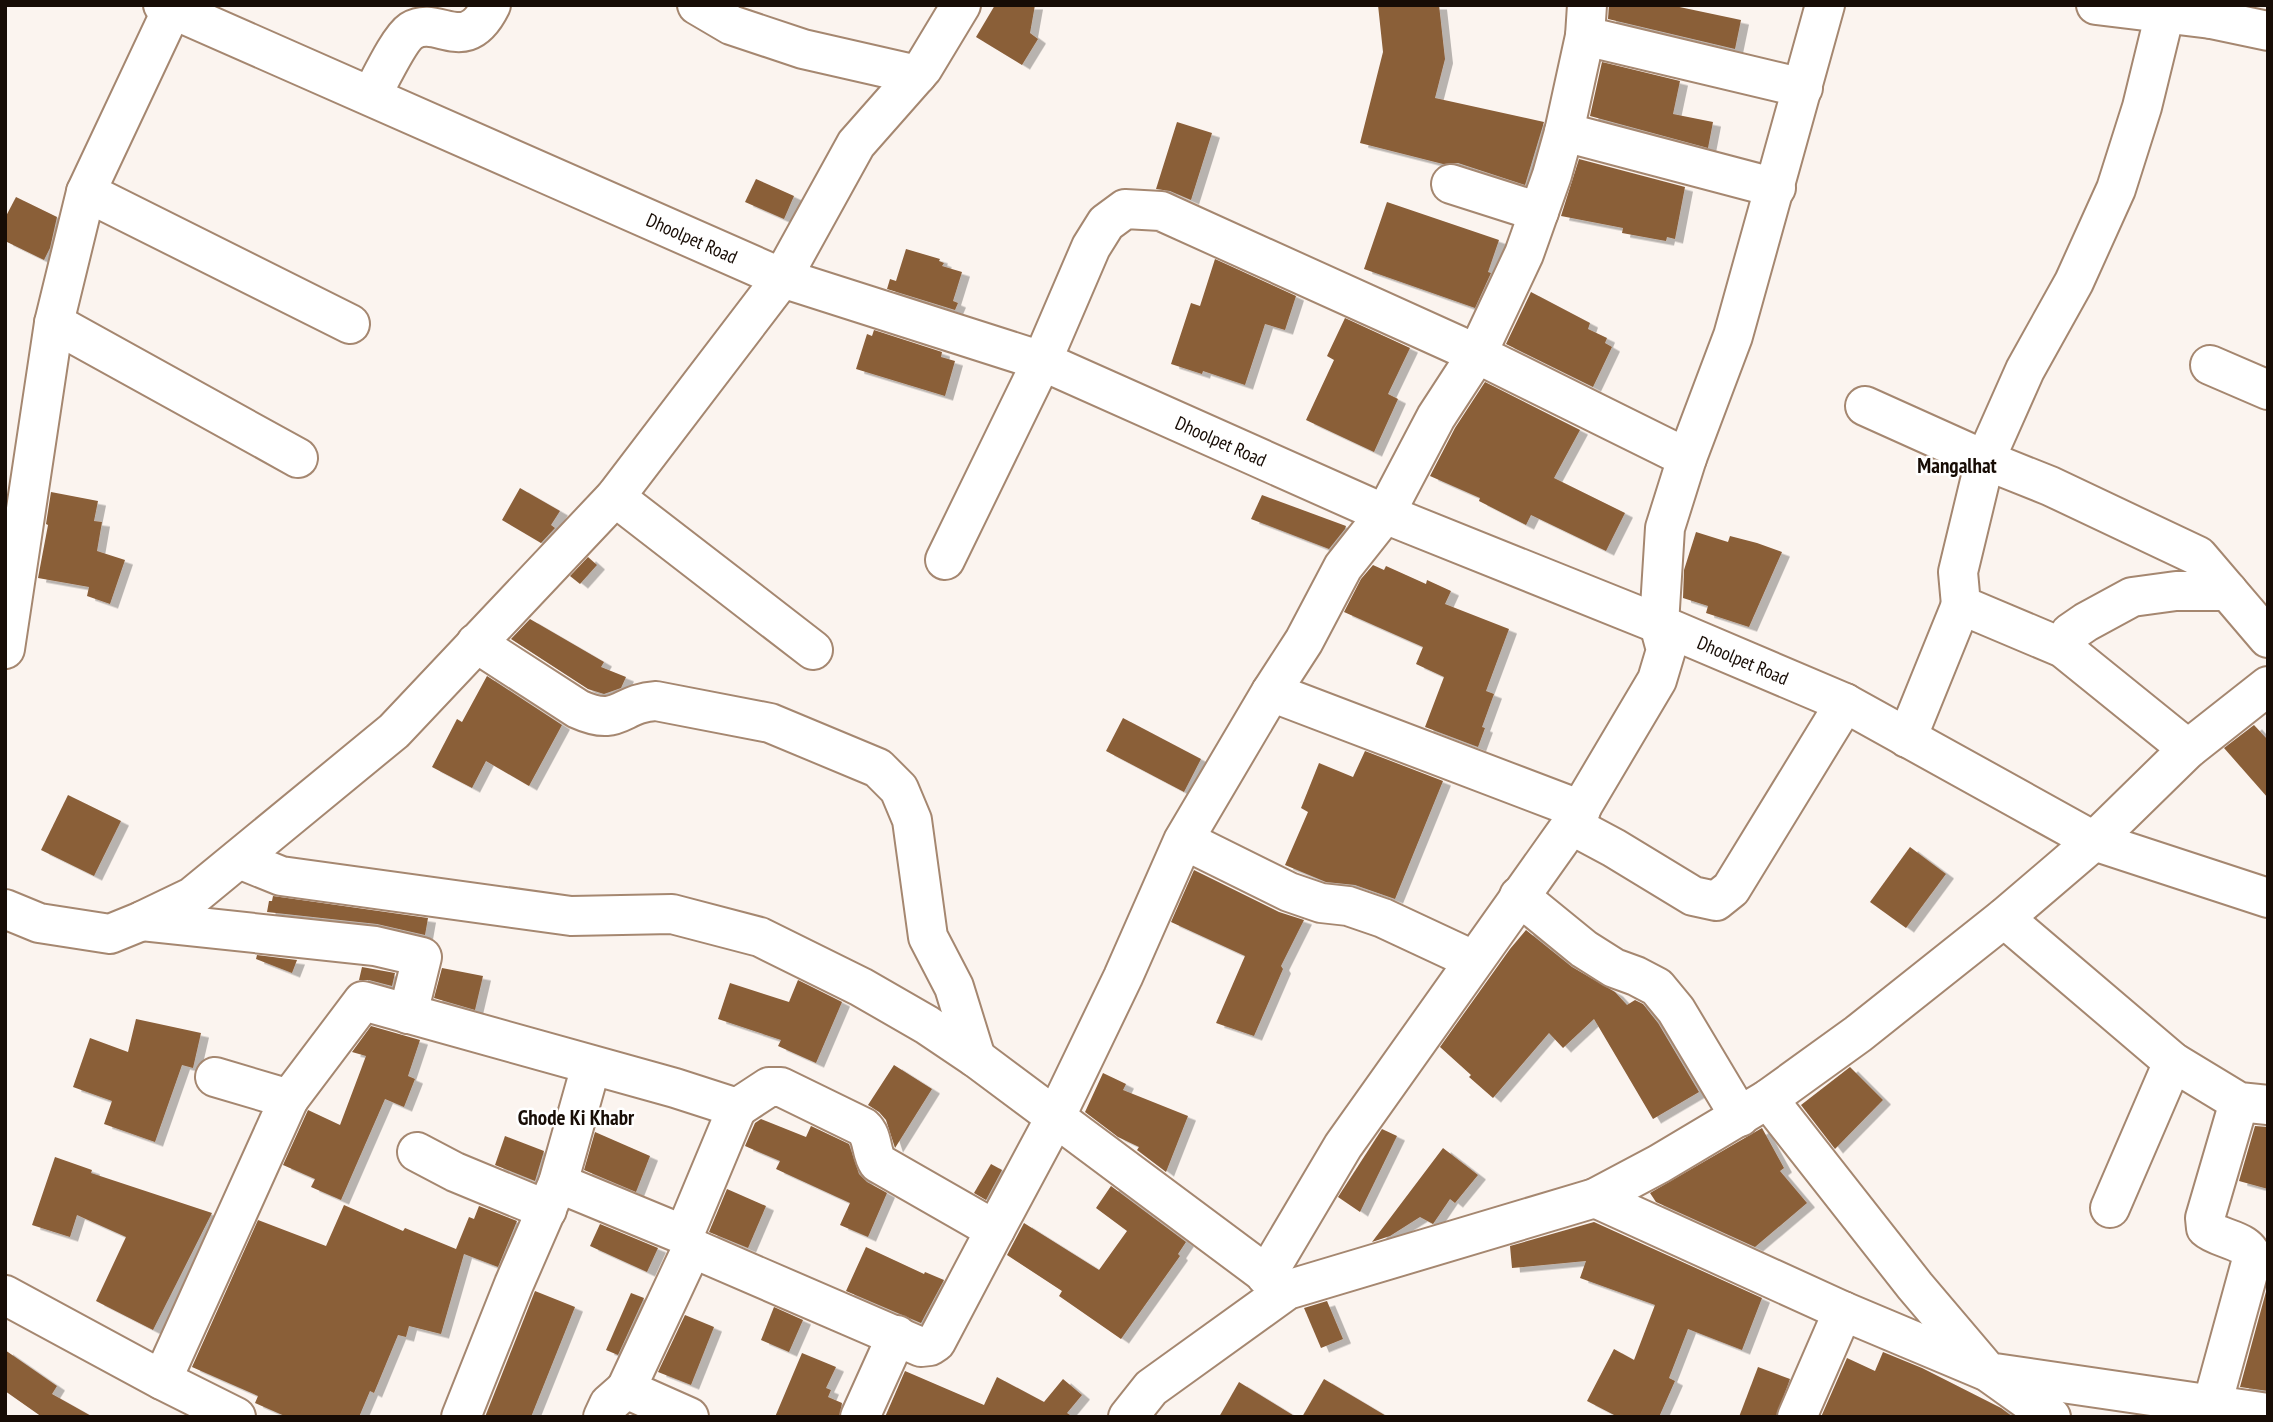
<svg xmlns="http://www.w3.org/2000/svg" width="2273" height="1422" font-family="'PT Sans Narrow',sans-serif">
  <defs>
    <filter id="shadow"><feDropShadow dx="8" dy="4.5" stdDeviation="0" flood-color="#0004"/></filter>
  </defs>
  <rect width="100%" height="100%" fill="#fbf4ef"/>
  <!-- building -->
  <g fill="#8a5e39" filter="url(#shadow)">
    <path d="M 995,5 L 1035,5 L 1030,33 L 1038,39 L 1022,65 L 976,37 Z"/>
    <path d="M 1378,5 L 1439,5 L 1445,59 L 1435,98 L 1544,122 L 1525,185 L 1458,163 L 1443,164 L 1360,143 L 1383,52 Z"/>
    <path d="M 1609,5 L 1670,5 L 1741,20 L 1735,49 L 1608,19 Z"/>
    <path d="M 1602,62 L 1680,81 L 1673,114 L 1713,122 L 1708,148 L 1590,116 Z"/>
    <path d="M 1177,122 L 1212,133 L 1191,200 L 1170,191 L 1156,189 Z"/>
    <path d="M 1579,159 L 1685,187 L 1675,239 L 1667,237 L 1666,241 L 1622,233 L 1623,228 L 1561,216 Z"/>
    <path d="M 756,179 L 794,196 L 784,219 L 745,202 Z"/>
    <path d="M 16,197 L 57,217 L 50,248 L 44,260 L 5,241 L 5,218 Z"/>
    <path d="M 1387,202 L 1499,240 L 1488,272 L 1491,273 L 1475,308 L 1364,269 Z"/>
    <path d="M 906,249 L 940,259 L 939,261 L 944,263 L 942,266 L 962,272 L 953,301 L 958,303 L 955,310 L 887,289 L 890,279 L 896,281 Z"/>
    <path d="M 1215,259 L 1296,296 L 1285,330 L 1265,324 L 1245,385 L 1203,371 L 1202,374 L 1171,364 L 1191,303 L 1200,306 Z"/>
    <path d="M 1531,292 L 1590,323 L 1588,329 L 1607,338 L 1605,343 L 1612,347 L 1593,387 L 1506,344 Z"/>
    <path d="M 1345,318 L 1410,348 L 1388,394 L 1398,399 L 1374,452 L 1306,420 L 1334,360 L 1327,356 Z"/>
    <path d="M 874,330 L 942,352 L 941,357 L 955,361 L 945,396 L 856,369 L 867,334 L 872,336 Z"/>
    <path d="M 1485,382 L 1580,430 L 1554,478 L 1625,513 L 1606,551 L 1531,515 L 1526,525 L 1479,501 L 1480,498 L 1430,476 L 1455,428 Z"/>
    <path d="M 520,488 L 560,511 L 551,525 L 555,528 L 541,543 L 502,520 Z"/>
    <path d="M 51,492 L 98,501 L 94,521 L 102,522 L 97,551 L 125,560 L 110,604 L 87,596 L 89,587 L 38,578 L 48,525 L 46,524 Z"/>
    <path d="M 1262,495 L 1346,526 L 1345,529 L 1329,549 L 1251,519 Z"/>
    <path d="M 1696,532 L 1728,542 L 1730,536 L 1757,543 L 1782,552 L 1749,627 L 1706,613 L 1708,606 L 1683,598 L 1684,570 Z"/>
    <path d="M 588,557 L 597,565 L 580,584 L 570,576 Z"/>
    <path d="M 1373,565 L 1384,570 L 1386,566 L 1426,584 L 1427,580 L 1451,591 L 1445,604 L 1509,629 L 1486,691 L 1494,694 L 1482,727 L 1485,728 L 1478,747 L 1425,727 L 1444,677 L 1416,664 L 1423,647 L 1344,612 L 1361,579 Z"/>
    <path d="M 530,619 L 604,662 L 601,667 L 626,677 L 621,688 L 604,694 L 588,689 L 511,639 Z"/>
    <path d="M 487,676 L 562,725 L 529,786 L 486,761 L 472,788 L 432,767 L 457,719 L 462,722 Z"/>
    <path d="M 1123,718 L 1201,759 L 1184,792 L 1106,751 Z"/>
    <path d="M 2254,725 L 2268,740 L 2268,798 L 2224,748 Z"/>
    <path d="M 1365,751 L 1443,781 L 1395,899 L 1355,885 L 1326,882 L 1285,865 L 1308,812 L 1301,808 L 1319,763 L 1353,777 Z"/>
    <path d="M 68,795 L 121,821 L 94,876 L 41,850 Z"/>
    <path d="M 1910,847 L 1946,874 L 1906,928 L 1870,902 Z"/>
    <path d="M 1194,870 L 1279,912 L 1304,920 L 1281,966 L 1283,969 L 1254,1036 L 1216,1023 L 1245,956 L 1171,922 Z"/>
    <path d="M 273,896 L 428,918 L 425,935 L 377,924 L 267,912 L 269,901 L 272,901 Z"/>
    <path d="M 1526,930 L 1572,967 L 1615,992 L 1627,1005 L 1635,1000 L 1643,1004 L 1658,1023 L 1699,1092 L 1653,1119 L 1594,1019 L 1563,1048 L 1549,1033 L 1493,1098 L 1469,1077 L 1471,1075 L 1440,1047 L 1510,949 Z"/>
    <path d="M 257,955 L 297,960 L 292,973 L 256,959 Z"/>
    <path d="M 362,967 L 395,973 L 392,986 L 369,980 L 359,980 Z"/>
    <path d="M 442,968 L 483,976 L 475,1010 L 434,998 Z"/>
    <path d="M 798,980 L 842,1002 L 816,1063 L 778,1046 L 781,1040 L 718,1019 L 730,983 L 789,1002 Z"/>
    <path d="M 136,1019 L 201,1033 L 193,1068 L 182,1065 L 155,1142 L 104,1124 L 112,1101 L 73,1087 L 90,1038 L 128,1052 Z"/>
    <path d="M 371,1026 L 420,1040 L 408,1076 L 415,1079 L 404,1107 L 385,1099 L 341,1200 L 311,1187 L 315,1179 L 283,1165 L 308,1110 L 340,1125 L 366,1056 L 352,1052 Z"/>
    <path d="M 894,1065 L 932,1089 L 895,1148 L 886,1120 L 879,1112 L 868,1105 Z"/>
    <path d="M 1850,1067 L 1883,1100 L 1835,1149 L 1801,1105 Z"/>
    <path d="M 1103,1073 L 1126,1084 L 1123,1090 L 1188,1116 L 1166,1172 L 1137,1150 L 1139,1147 L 1118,1137 L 1085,1112 Z"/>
    <path d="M 761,1119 L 806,1137 L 811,1126 L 849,1144 L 859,1174 L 867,1182 L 887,1193 L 868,1237 L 840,1225 L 850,1203 L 776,1169 L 780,1161 L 745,1146 L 755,1123 Z"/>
    <path d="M 2255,1126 L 2268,1127 L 2268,1189 L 2239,1181 Z"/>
    <path d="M 1762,1128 L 1784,1168 L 1780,1171 L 1807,1203 L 1755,1247 L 1656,1202 L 1650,1193 Z"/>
    <path d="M 1382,1129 L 1397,1136 L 1360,1212 L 1338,1197 Z"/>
    <path d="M 595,1132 L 650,1156 L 636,1192 L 584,1170 Z"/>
    <path d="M 505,1136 L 544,1151 L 535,1181 L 495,1165 Z"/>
    <path d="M 1443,1148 L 1478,1175 L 1455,1203 L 1450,1199 L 1433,1224 L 1420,1217 L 1390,1236 L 1372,1242 Z"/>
    <path d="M 55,1157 L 92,1170 L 91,1173 L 212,1213 L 153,1330 L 96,1301 L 126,1237 L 77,1215 L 70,1237 L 32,1225 Z"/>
    <path d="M 991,1164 L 1002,1170 L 986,1200 L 974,1193 Z"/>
    <path d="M 1111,1186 L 1186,1242 L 1178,1254 L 1180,1256 L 1121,1339 L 1059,1296 L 1062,1291 L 1007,1255 L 1024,1223 L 1099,1270 L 1127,1231 L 1096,1208 Z"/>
    <path d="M 727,1189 L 766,1206 L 748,1248 L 709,1232 Z"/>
    <path d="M 344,1205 L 403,1231 L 405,1228 L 456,1249 L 469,1217 L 474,1219 L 479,1206 L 517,1221 L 498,1267 L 464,1254 L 441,1334 L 409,1326 L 406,1337 L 398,1335 L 374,1393 L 370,1391 L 359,1417 L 287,1417 L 255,1403 L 258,1396 L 192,1367 L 258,1220 L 326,1246 Z"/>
    <path d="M 1594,1222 L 1762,1298 L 1742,1350 L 1688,1329 L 1669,1378 L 1675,1381 L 1659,1417 L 1618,1417 L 1587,1401 L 1614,1349 L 1634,1360 L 1655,1305 L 1580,1278 L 1586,1261 L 1512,1268 L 1510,1246 Z"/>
    <path d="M 600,1224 L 658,1248 L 647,1272 L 590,1246 Z"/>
    <path d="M 866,1247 L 924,1274 L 925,1272 L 944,1280 L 921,1323 L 846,1291 Z"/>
    <path d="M 2267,1288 L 2268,1288 L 2268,1391 L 2240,1387 Z"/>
    <path d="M 535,1291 L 575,1307 L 531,1417 L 485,1417 Z"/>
    <path d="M 631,1293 L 644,1298 L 618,1355 L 606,1350 Z"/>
    <path d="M 1327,1301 L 1343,1339 L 1321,1348 L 1304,1308 Z"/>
    <path d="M 774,1307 L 803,1320 L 789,1352 L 761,1340 Z"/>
    <path d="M 685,1315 L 714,1327 L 691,1385 L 658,1372 Z"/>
    <path d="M 5,1350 L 57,1386 L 52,1394 L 93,1417 L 42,1417 L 5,1391 Z"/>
    <path d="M 1883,1352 L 1922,1368 L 2001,1408 L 2013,1417 L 1821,1417 L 1847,1358 L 1875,1371 Z"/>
    <path d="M 802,1353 L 836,1367 L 826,1388 L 831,1390 L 828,1397 L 842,1403 L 839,1417 L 775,1417 Z"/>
    <path d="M 1758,1367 L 1790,1379 L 1776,1417 L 1739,1417 Z"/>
    <path d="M 905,1371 L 984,1405 L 997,1377 L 1044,1402 L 1063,1379 L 1082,1395 L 1067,1413 L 1073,1417 L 885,1417 Z"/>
    <path d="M 1324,1379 L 1388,1417 L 1302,1417 Z"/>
    <path d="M 1239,1382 L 1296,1417 L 1219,1417 Z"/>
  </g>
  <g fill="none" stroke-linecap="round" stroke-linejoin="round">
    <defs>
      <g id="minor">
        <path d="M 697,5 L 731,25 L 803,49 L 917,75"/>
        <path d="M 2096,5 L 2211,19"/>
        <path d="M 2202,5 L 2211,19 L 2268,31"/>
        <path d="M 2165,13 L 2142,107 L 2116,189 L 2074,282 L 2025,370 L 1985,460 L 1958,572 L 1961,605 L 2063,648 L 2188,749"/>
        <path d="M 1585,36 L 1803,88"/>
        <path d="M 371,96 C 379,82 399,39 411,31 C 439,14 465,58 491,5"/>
        <path d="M 1564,132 L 1776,188"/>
        <path d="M 1451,184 L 1539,212"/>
        <path d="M 86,192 L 350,324"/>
        <path d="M 54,323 L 298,458"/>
        <path d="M 2210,365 L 2268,390"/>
        <path d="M 1865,406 L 1985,460 L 2050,486 L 2198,556 L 2268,638"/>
        <path d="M 615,497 L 813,650"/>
        <path d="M 945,560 L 1042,361 L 1091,247 L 1106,223 L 1125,209 L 1161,211 L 1477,354 L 1687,458 L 1733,336 L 1825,5"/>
        <path d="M 476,643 L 578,709 C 620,728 619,703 656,701 L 770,723 L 878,768 L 899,789 L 912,820 L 928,937 L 954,987 L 976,1058"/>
        <path d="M 2063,648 L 2070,633 L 2086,622 L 2132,597 L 2176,591 L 2228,591"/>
        <path d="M 5,649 L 54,323 L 86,192 L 174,5"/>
        <path d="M 1271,692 L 1581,810"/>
        <path d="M 1907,738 L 1961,605"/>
        <path d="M 1571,825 L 1614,848 L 1693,896 L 1716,901 L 1731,889 L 1845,703"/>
        <path d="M 1184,840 L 1289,892 L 1321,903 L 1348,906 L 1383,918 L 1473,960"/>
        <path d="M 239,859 L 281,876 L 571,916 L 672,914 L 760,937 L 861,987 L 927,1025 L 976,1058 L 1287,1290"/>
        <path d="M 1519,896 L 1584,949 L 1614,968 L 1636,976 L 1657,987 L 1676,1010 L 1740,1117"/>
        <path d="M 5,909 L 39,923 L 110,934 L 142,921 L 192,897 L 394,731 L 615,497 L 782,278 L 856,144 L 923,68 L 961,5"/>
        <path d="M 2004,918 L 2173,1062 L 2239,1102 L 2268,1105"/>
        <path d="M 142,921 L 375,946 L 422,957 L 408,1014"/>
        <path d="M 289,1099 L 363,1001 L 675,1088 L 737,1108 L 769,1087 L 781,1087 L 863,1127 C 874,1137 870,1151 878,1163 L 995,1230 L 936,1342 L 930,1346 L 921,1347 L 692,1248"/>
        <path d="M 1768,1099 L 1915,1286 L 1988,1372 L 2268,1413"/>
        <path d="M 417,1152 L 455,1172 L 547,1210"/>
        <path d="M 558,1183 L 591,1066"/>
        <path d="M 1595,1198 L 1843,1311 L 1988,1372 L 2051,1417"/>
        <path d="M 2110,1208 L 2173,1062"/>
        <path d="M 995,1230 L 1055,1118 L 1123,977 L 1183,841 L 1271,692 L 1304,641 L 1343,567 L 1385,514 L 1436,417 L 1477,354 L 1524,254 L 1552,175 L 1564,132 L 1585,36 L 1587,5"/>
        <path d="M 684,1235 L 737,1108"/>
        <path d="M 1266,1276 L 1343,1146 L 1571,825 L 1657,680 L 1666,650 L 1659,624 L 1665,528 L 1687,458"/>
        <path d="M 5,1295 L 162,1380 L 236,1417"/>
        <path d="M 162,1380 L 289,1099 L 215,1077"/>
        <path d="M 2212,1405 L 2252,1259 C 2250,1239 2219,1240 2206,1228 L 2205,1218 L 2239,1102"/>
        <path d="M 461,1417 L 514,1284 L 558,1183 L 684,1235 L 692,1248 L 626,1389 L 689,1417"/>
        <path d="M 603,1417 L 609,1404 L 626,1389"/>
        <path d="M 860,1417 L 897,1335"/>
        <path d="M 1128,1417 L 1151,1388 L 1287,1290 L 1595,1198 L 1659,1164 L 1768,1099 L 1858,1034 L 2004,918 L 2094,841 L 2188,749 L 2268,686"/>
        <path d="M 1797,1417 L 1843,1311"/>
      </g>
      <path id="major" d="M 163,5 L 782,278 L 1042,361 L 1385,514 L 1659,624 L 1845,703 L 2094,841 L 2268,898"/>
    </defs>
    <!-- minor casing -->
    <use href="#minor" stroke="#a58770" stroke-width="42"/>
    <!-- major casing -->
    <use href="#major" stroke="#a58770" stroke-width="42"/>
    <!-- minor -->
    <use href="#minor" stroke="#fff" stroke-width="38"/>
    <!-- major -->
    <use href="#major" stroke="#fff" stroke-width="38"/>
  </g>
  <g text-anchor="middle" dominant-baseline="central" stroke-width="5" stroke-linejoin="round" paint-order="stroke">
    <!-- street labels -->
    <g font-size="19" fill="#170c05" stroke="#fff">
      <text transform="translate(692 238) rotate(24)">Dhoolpet Road</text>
      <text transform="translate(1221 441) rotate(24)">Dhoolpet Road</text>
      <text transform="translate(1743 660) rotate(23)">Dhoolpet Road</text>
    </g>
    <!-- neighbourhood labels -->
    <g font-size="21" font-weight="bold" fill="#170c05" stroke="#fff">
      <text x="1957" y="465">Mangalhat</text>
      <text x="576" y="1117">Ghode Ki Khabr</text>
    </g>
  </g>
  <!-- border -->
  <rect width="2273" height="1422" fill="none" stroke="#170c05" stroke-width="14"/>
</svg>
